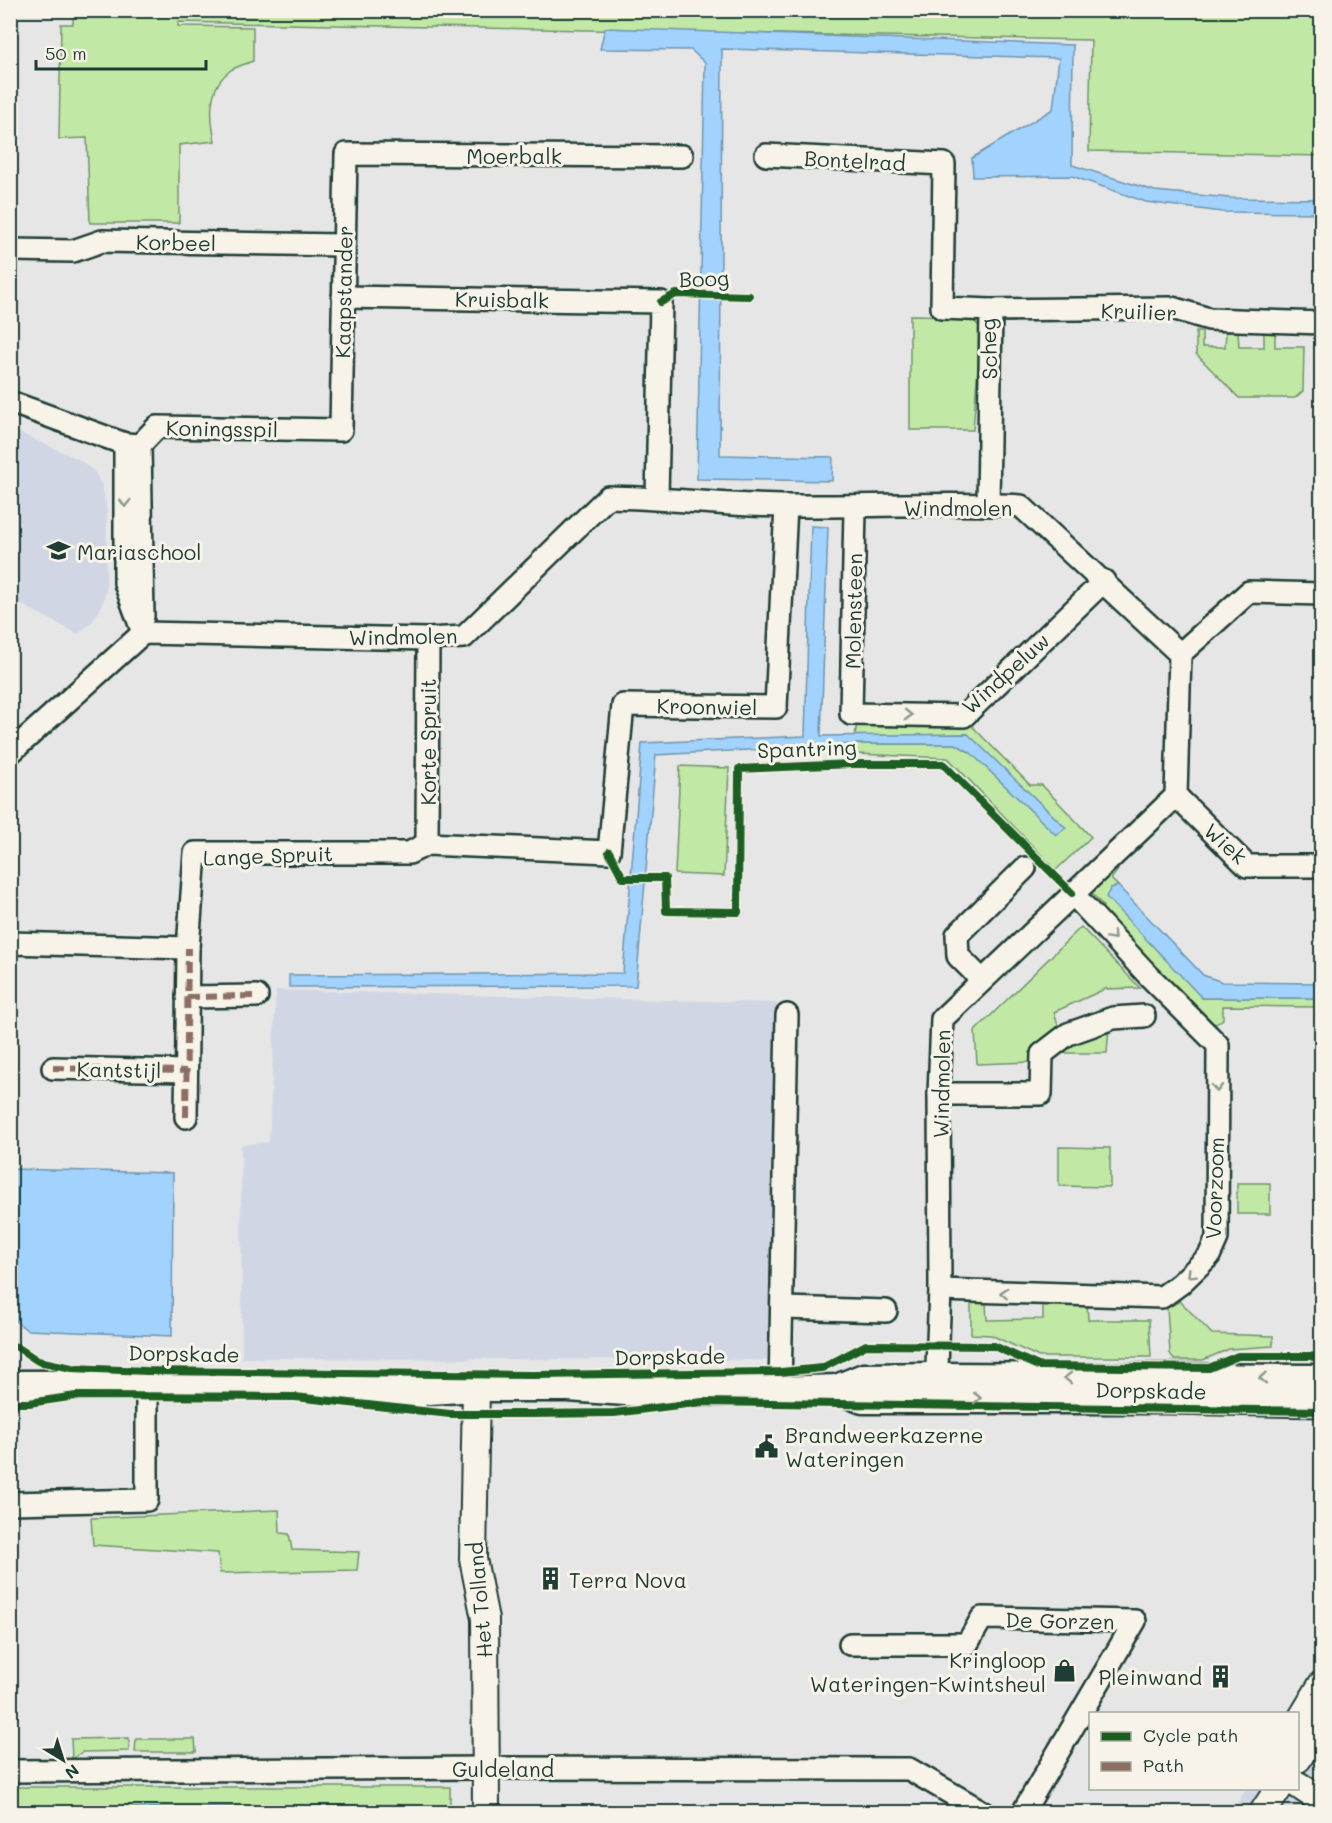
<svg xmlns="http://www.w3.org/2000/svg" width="1332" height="1823" font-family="Mali,sans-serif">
  <rect width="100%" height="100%" fill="#e6e6e7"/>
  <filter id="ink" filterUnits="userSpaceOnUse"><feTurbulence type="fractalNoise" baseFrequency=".0167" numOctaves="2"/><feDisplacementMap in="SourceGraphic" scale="12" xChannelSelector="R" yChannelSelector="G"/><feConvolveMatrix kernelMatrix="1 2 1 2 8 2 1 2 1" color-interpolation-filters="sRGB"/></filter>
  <g filter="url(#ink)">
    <!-- built -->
    <g fill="#d1d6e5">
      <path d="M 11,429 L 78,459 L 95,472 L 102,486 L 107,511 L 106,592 L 99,612 L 92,622 L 78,634 L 11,599 Z"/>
      <path d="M 276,990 L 777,1003 L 771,1360 L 242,1358 L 241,1145 L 269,1142 Z"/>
      <path d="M 1321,1687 L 1321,1812 L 1232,1812 L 1246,1789 L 1298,1788 L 1298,1714 Z"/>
    </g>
    <!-- green -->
    <g fill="#c1e9a5" stroke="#70936c" stroke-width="1.5">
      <path d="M 73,11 L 1321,11 L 1321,156 L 1089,151 L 1091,40 L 178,22 L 178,26 L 253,27 L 253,61 C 246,64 237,66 231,70 C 207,87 210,117 215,141 L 179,145 L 179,223 L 90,223 L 87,138 L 59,139 L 61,24 L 73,24 Z"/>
      <path d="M 910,315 L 969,316 L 981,328 L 973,430 L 910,430 Z"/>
      <path d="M 1196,332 L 1202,332 L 1202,347 L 1225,347 L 1226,332 L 1238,332 L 1239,347 L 1264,347 L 1264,332 L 1275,332 L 1275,347 L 1304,347 L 1303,391 L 1295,398 L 1239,398 L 1196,354 Z"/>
      <path d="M 857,722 L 968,722 L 1030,785 L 1042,785 L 1091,837 L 1056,870 L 948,758 L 857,754 L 856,744 L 956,744 L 971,753 L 968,734 L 855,736 Z"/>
      <path d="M 680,766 L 729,768 L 724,876 L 675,874 Z"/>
      <path d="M 1113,870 L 1118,870 L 1111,879 L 1118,886 L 1111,888 L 1202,998 L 1321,998 L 1321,1007 L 1223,1006 L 1223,1019 L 1216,1024 L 1207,1021 L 1100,911 L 1103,906 L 1090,891 Z"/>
      <path d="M 1081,927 L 1140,988 L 1105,989 L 1054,1012 L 1059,1029 L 1032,1054 L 1031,1062 L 977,1064 L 975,1031 Z"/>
      <path d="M 1109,1026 L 1107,1053 L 1059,1053 L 1072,1042 Z"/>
      <path d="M 1059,1147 L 1110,1148 L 1110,1187 L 1059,1186 Z"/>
      <rect x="1237" y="1183" width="33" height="31"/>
      <path d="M 1180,1301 L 1212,1334 L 1273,1336 L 1273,1346 L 1229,1349 L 1203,1360 L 1174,1360 L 1170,1353 L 1167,1308 Z"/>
      <path d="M 971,1302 L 986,1303 L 987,1320 L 1043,1319 L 1043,1302 L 1087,1303 L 1088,1320 L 1149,1320 L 1151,1357 L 1039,1357 L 991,1335 L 971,1334 Z"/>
      <path d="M 279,1510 L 280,1533 L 289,1534 L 292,1550 L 359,1552 L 357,1570 L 220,1573 L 218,1553 L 93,1545 L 91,1518 Z"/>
      <path d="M 129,1738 L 129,1751 L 82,1752 L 72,1759 L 71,1739 Z"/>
      <path d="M 136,1739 L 195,1739 L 196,1752 L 135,1752 Z"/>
      <path d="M 10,1787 L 450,1787 L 450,1812 L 399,1810 L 398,1805 L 11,1809 Z"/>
    </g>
    <!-- water -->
    <g fill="#a2d2fe" stroke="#6e96ad" stroke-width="1.5">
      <path d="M 605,28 L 1073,45 L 1072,165 L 1155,191 L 1230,198 L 1321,199 L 1321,213 L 1222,212 L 1146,202 L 1072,176 L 973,177 L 972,158 L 1053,109 L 1059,58 L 722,49 L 720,455 L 833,457 L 832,481 L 697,479 L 705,63 L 691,50 L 600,49 Z"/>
      <path d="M 811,526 L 828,527 L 821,736 L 968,734 L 1066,828 L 1056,835 L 971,753 L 956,744 L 856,744 L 656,755 L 636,986 L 289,987 L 289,975 L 623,973 L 642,743 L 805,736 Z"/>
      <path d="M 1118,886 L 1203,975 L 1222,982 L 1321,983 L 1321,998 L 1202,998 L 1106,897 L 1111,888 Z"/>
      <path d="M 11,1169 L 173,1173 L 172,1336 L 27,1330 L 13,1319 L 10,1296 Z"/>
      <path d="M 399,1805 L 399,1812 L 10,1812 L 11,1809 Z"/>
    </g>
    <!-- pier -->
    <path fill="#e6e6e7" d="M 698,283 L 724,284 L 723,300 L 698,299 Z"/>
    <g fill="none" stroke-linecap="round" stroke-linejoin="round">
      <defs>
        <g id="minor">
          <path d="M 766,155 L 944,164 L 942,308 L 991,310 L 988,504"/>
          <path d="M 10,250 L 73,251 L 102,241 L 344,245"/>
          <path d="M 343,297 L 661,302 L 657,498"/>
          <path d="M 991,310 L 1172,308 L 1209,319 L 1322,323"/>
          <path d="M 10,402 L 125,444 L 140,445 L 157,427 L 341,430 L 346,154 L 682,156"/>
          <path d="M 125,444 L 125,583 L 143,633"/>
          <path d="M 140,445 L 143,617"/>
          <path d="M 855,507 L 851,714 L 964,716 L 1104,581"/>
          <path d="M 1180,654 L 1249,592 L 1322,594"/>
          <path d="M 10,753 L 143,633 L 428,639 L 464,637 L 608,497 C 669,498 730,506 791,506 C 868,507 945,502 1021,506 L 1180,654 L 1176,796 L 942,1019 L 939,1094 L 940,1290 L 936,1391"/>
          <path d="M 1176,796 L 1247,866 L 1322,866"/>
          <path d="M 427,844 L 428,639"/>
          <path d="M 10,943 L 188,948 L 195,853 L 409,853 L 427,844 L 609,852 L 623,705 L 776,707 L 786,506"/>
          <path d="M 982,980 L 958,956 L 957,935 L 1025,868"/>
          <path d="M 187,997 L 257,996"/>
          <path d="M 53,1068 L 186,1071"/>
          <path d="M 939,1094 L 1041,1094 L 1042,1054 L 1068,1034 L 1113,1018 L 1144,1016"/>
          <path d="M 186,1117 L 188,948"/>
          <path d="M 940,1290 L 1162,1297 L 1180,1284 L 1209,1256 L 1217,1238 L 1218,1045 L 1149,976 L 1072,893"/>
          <path d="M 783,1308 L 886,1311"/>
          <path d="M 780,1391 L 787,1015"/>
          <path d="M 10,1503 L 147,1500 L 147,1385"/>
          <path d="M 850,1644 L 967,1644 L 982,1618 L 1135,1621 L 1023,1812"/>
          <path d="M 10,1771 L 485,1768 L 909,1769 L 983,1812"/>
        </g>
        <g id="tertiary">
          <path d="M 476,1387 L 473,1559 L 485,1619 L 486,1812"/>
          <path d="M 1298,1724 L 1322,1684"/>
          <path d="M 1298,1759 L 1322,1720"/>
          <path d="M 1298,1785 L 1322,1801"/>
          <path d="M 1263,1812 L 1279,1788"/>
        </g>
        <g id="secondary">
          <path d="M 10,1385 L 305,1384 L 416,1395"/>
          <path d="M 837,1389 L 863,1399 L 1164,1399 L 1322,1402"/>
          <path d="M 398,1392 L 476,1387 L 568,1387 L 640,1392 L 780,1391 L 837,1389 L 864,1378 L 937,1377 L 1322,1379"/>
        </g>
      </defs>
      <!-- minor casing -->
      <use href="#minor" stroke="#1f3d34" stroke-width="26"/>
      <!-- tertiary casing -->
      <use href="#tertiary" stroke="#1f3d34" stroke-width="30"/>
      <!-- secondary casing -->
      <use href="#secondary" stroke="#1f3d34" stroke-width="33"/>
      <!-- minor -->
      <use href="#minor" stroke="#f7f3e8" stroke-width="21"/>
      <!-- tertiary -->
      <use href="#tertiary" stroke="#f7f3e8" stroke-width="26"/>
      <!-- secondary -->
      <use href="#secondary" stroke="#f7f3e8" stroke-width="28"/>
      <!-- quiet -->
      <g stroke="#8d6e63" stroke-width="6" stroke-dasharray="12 6" stroke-linecap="butt">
        <path d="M 187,997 L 257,996"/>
        <path d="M 53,1068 L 186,1071"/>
        <path d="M 186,1117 L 188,948"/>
      </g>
      <defs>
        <g id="cycleway">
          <path d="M 661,302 L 676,294 L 749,296"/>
          <path d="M 609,852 L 623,878 L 665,878 L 666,911 L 738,912 L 739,769 L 852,764 L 943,764 L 1072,893"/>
          <path d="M 10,1345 L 17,1347 L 38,1361 L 72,1368 L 147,1371 L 534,1375 L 781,1372 L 822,1368 L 866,1345 L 994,1346 L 1038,1366 L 1209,1368 L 1238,1356 L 1310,1356 L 1322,1359"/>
          <path d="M 10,1403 L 29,1403 L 76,1396 L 295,1397 L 450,1414 L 531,1414 L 614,1413 L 703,1402 L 1322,1411"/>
        </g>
      </defs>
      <!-- cycleway casing -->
      <use href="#cycleway" stroke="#f7f3e8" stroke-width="11"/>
      <!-- cycleway -->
      <use href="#cycleway" stroke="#1b5e20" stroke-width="8"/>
    </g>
    <!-- one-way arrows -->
    <defs><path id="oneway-chevron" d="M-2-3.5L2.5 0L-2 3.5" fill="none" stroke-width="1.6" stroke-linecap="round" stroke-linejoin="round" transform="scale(1.5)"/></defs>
    <g stroke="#8b988e">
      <use href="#oneway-chevron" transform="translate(125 503) rotate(90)"/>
      <use href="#oneway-chevron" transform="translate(908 715) rotate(1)"/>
      <use href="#oneway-chevron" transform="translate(1112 936) rotate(47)"/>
      <use href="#oneway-chevron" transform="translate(1217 1088) rotate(90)"/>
      <use href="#oneway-chevron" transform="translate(1191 1274) rotate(135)"/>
      <use href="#oneway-chevron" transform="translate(1004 1293) rotate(-177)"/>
      <use href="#oneway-chevron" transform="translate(1068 1378) rotate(-179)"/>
      <use href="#oneway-chevron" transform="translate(1263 1378) rotate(-180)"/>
      <use href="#oneway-chevron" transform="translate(977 1398)"/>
    </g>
  </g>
  <!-- icons -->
  <defs>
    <symbol id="school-bare" viewBox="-9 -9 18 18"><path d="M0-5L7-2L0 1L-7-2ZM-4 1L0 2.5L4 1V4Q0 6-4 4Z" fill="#1f3d34" stroke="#f7f3e8" stroke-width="2.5" paint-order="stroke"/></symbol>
    <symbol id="civic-bare" viewBox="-9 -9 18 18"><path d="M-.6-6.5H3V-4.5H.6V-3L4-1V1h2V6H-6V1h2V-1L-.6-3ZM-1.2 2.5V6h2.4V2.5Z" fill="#1f3d34" stroke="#f7f3e8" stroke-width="2.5" paint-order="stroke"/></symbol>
    <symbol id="building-bare" viewBox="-9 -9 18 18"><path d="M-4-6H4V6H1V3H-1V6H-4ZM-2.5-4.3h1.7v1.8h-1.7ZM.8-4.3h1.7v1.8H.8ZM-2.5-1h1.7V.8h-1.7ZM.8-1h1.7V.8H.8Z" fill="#1f3d34" stroke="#f7f3e8" stroke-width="2.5" paint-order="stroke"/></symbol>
    <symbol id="shop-bare" viewBox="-9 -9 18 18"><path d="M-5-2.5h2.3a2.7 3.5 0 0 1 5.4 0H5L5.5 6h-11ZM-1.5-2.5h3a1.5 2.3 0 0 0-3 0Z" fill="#1f3d34" stroke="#f7f3e8" stroke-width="2.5" paint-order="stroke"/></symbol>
  </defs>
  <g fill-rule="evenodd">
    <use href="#school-bare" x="42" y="534" width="33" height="33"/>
    <use href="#civic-bare" x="750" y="1430" width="33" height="33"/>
    <use href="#building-bare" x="534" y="1562" width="33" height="33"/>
    <use href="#shop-bare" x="1048" y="1654" width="33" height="33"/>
    <use href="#building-bare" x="1204" y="1660" width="33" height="33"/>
  </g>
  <g text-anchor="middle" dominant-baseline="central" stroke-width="6" stroke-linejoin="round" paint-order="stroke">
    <!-- street labels -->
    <g font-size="21" fill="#1f3d34" stroke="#f7f3e8">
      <text x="514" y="155">Moerbalk</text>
      <text transform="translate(855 160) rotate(3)">Bontelrad</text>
      <text transform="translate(176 242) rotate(1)">Korbeel</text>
      <text transform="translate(704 278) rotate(-2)">Boog</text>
      <text transform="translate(343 292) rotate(-89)">Kaapstander</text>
      <text transform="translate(502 299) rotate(1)">Kruisbalk</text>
      <text transform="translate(1139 311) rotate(2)">Kruilier</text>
      <text transform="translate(988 349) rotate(-92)">Scheg</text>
      <text transform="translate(222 428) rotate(1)">Koningsspil</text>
      <text x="958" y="507">Windmolen</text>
      <text transform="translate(853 611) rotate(-89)">Molensteen</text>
      <text transform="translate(403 636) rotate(-1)">Windmolen</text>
      <text transform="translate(1005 673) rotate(-42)">Windpeluw</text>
      <text transform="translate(707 706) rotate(1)">Kroonwiel</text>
      <text transform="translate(427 742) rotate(-90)">Korte Spruit</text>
      <text transform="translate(807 748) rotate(-2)">Spantring</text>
      <text transform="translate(1226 843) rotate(42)">Wiek</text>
      <text transform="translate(268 855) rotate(-2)">Lange Spruit</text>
      <text transform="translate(119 1069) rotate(1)">Kantstijl</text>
      <text transform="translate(941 1084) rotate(-89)">Windmolen</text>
      <text transform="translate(1214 1188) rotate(-88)">Voorzoom</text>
      <text transform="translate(184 1353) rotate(1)">Dorpskade</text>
      <text transform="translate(670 1356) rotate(-1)">Dorpskade</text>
      <text transform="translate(1151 1390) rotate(1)">Dorpskade</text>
      <text transform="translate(479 1600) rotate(-95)">Het Tolland</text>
      <text transform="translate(1060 1620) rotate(1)">De Gorzen</text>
      <text x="503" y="1768">Guldeland</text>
    </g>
    <!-- poi labels -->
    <g font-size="21" fill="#1f3d34" stroke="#f7f3e8" text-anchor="start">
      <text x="77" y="551">Mariaschool</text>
      <text x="785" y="1434">Brandweerkazerne<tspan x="785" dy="24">Wateringen</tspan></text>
      <text x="569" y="1579">Terra Nova</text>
      <text x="1046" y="1659" text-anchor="end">Kringloop<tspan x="1046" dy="24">Wateringen-Kwintsheul</tspan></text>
      <text x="1202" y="1676" text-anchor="end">Pleinwand</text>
    </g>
  </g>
  <!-- margin -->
  <rect width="1332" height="1823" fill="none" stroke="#f7f3e8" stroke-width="36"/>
  <rect x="18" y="18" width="1296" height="1787" fill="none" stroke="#1f3d34" stroke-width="2" filter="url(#ink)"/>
  <!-- legend -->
  <rect x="1089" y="1712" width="210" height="78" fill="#f7f3e8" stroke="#a1aaa0" stroke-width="1.5"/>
  <rect x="1101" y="1732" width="30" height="9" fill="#1b5e20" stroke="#a1aaa0" stroke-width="1.5"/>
  <text x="1143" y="1742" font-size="18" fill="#1f3d34">Cycle path</text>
  <rect x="1101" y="1762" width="30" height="9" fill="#8d6e63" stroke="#a1aaa0" stroke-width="1.5"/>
  <text x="1143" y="1772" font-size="18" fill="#1f3d34">Path</text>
  <!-- north arrow -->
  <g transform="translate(63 1760) rotate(142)" stroke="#f7f3e8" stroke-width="4.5" paint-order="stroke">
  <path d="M0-4.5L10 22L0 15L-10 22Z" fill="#1f3d34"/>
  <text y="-9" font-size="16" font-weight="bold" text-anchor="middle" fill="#1f3d34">N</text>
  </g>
  <!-- scale -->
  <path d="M36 60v9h170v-9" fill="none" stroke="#1f3d34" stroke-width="3"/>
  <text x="45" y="60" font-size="18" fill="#1f3d34" stroke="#f7f3e8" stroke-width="4.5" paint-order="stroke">50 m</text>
</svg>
